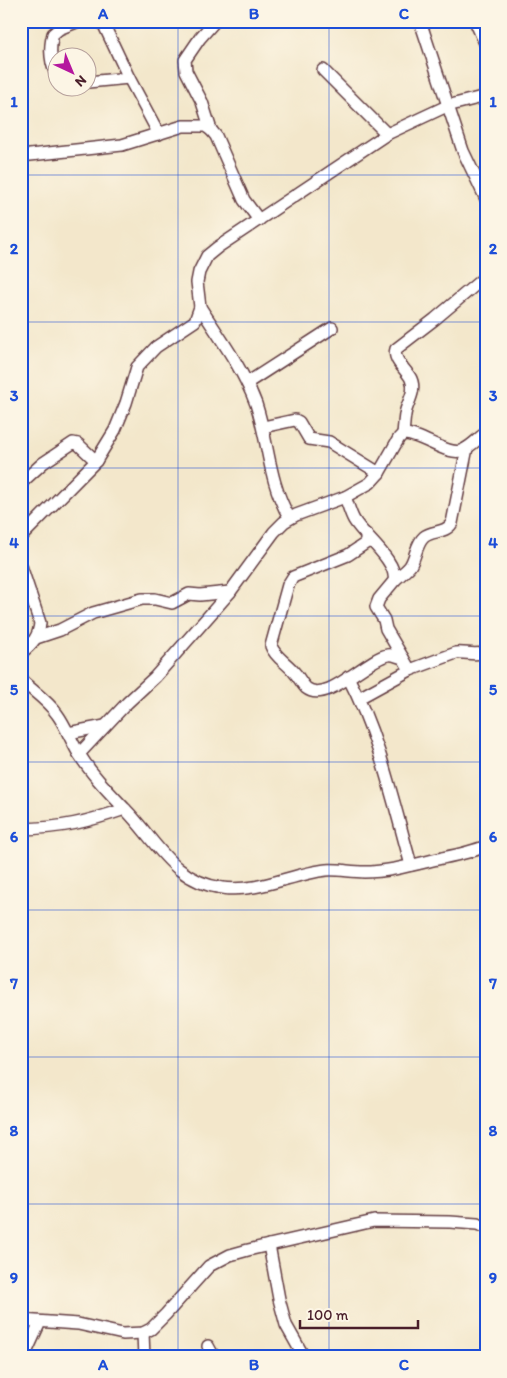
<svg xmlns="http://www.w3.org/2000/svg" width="507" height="1378" font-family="Itim,sans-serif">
  <rect width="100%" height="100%" fill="#fcf5e5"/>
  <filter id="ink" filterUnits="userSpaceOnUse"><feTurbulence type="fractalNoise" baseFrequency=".02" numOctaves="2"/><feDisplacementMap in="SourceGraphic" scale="10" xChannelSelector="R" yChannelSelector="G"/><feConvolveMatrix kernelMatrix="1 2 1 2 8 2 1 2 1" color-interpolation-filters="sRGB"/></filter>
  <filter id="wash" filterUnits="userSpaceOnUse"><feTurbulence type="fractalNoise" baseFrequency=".0096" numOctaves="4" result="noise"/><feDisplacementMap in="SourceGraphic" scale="20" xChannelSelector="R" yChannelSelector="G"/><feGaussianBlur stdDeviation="1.12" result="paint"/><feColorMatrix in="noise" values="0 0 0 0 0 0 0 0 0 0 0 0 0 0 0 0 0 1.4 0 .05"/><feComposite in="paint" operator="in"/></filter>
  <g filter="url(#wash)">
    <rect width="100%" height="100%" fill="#f3e7cb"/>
  </g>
  <g filter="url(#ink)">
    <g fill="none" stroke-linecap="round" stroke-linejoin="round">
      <defs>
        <g id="minor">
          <path d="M 102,21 L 129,78 L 159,134"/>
          <path d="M 420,21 L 463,151 L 486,199"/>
          <path d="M 475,21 L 486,45"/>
          <path d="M 323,70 L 387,134"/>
          <path d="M 58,77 C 50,65 49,48 53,34 L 59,29 L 79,21"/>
          <path d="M 88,82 L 129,78"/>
          <path d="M 211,130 L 202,102 L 186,71 L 185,60 L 200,38 L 215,21"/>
          <path d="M 21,156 L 122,145 L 183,126 L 205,126 L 211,130 L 216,136 L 244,200 L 259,220"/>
          <path d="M 200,307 C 220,338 243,369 256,404 C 269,443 268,480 289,517"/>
          <path d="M 247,383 L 332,328"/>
          <path d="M 263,427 L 295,420 L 299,422 L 309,439 L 329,442 L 379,473"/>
          <path d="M 403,434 C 404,426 404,417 406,410 C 409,400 416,390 411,379 C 407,370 392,360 396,349 L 435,319 L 486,276"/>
          <path d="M 21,483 L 43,463 L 73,443 L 78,444 L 96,461"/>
          <path d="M 345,497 C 348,504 350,513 354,520 C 363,536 398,561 394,581 L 379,599 L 376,607 L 384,620 L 386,629 L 410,670"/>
          <path d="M 366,534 L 366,543 L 348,555 L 293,577 L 288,585 L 271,646 C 275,657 287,663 294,672 C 299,677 301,683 306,688 C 327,705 365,659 388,655 C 393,654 398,657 403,658"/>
          <path d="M 21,537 L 96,461 L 115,430 L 126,403 L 137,367 L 156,347 L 195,321 L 200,307 L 197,282 L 199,272 L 207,256 L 218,247 L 387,134 L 447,106 L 486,96"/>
          <path d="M 21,566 L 40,623 C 39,637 32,644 21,653"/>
          <path d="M 395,580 C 400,575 406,571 410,566 C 416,557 416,544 424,537 C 432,530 445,534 452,523 L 467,448"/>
          <path d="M 36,638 L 60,630 L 93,613 L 142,599 L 155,599 L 172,603 L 189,594 L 200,595 L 230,592"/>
          <path d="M 348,677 C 379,736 393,801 411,865"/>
          <path d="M 21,680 C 33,691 48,701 57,714 C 66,726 71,741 79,754 C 92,775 108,791 125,809 C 156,840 172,881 222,888 C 258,893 291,874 326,870 C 338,869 351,872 364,872 C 390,872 416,864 442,858 C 457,855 472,852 486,846"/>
          <path d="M 359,698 L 410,670 L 456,653 C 466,652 476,656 486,652"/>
          <path d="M 68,733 L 105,726"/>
          <path d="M 79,754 L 127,703 L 155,677 L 230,592 L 274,532 L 284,522 L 296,515 L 345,497 L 370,483 L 379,473 L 399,438 L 403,434 C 421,433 450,458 463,450 C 472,446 478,438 486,433"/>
          <path d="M 21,829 C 62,828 87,822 125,809"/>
          <path d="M 269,1245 L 279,1299 L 286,1325 L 304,1357"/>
          <path d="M 21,1320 L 78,1324 L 123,1334 L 143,1333 L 151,1329 L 166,1314 L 209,1266 L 230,1255 L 248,1250 L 374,1221 L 450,1222 L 477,1224 L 486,1227"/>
          <path d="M 143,1333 L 144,1357"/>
          <path d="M 208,1346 L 214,1357"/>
          <path d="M 24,1357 L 40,1322"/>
        </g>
      </defs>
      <!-- minor casing -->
      <use href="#minor" stroke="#633d43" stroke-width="14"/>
      <!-- minor -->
      <use href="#minor" stroke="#fff" stroke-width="11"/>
    </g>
  </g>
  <!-- grid -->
  <path fill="none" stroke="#1d4ed8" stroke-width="1" stroke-opacity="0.55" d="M 178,21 L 178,1357M 329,21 L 329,1357M 21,175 L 486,175M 21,322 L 486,322M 21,468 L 486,468M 21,616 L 486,616M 21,762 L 486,762M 21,910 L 486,910M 21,1057 L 486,1057M 21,1204 L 486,1204"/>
  <!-- margin -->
  <rect width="507" height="1378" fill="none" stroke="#fcf5e5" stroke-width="55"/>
  <!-- north arrow -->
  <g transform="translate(72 72) rotate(136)"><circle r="24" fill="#fcf5e5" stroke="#b59f9b"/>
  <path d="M0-4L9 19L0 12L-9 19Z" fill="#b5179e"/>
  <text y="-8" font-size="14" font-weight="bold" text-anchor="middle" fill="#4a1f2b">N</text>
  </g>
  <!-- scale -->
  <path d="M300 1320v8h118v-8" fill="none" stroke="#4a1f2b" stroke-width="2.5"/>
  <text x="307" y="1320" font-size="15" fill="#4a1f2b" stroke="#fcf5e5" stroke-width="4" paint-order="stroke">100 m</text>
  <rect x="28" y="28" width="452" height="1322" fill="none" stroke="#1d4ed8" stroke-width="2"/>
  <g font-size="16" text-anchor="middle" font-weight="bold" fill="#1d4ed8">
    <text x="103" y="19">A</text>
    <text x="254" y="19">B</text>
    <text x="404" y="19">C</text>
    <text x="14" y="107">1</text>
    <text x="493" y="107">1</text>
    <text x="14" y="254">2</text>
    <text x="493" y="254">2</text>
    <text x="14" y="401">3</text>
    <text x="493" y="401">3</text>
    <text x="14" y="548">4</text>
    <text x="493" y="548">4</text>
    <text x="14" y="695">5</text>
    <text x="493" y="695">5</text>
    <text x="14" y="842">6</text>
    <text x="493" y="842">6</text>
    <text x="14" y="989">7</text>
    <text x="493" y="989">7</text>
    <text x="14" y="1136">8</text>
    <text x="493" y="1136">8</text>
    <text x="14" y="1283">9</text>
    <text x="493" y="1283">9</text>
    <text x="103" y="1370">A</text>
    <text x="254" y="1370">B</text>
    <text x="404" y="1370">C</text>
  </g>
</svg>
